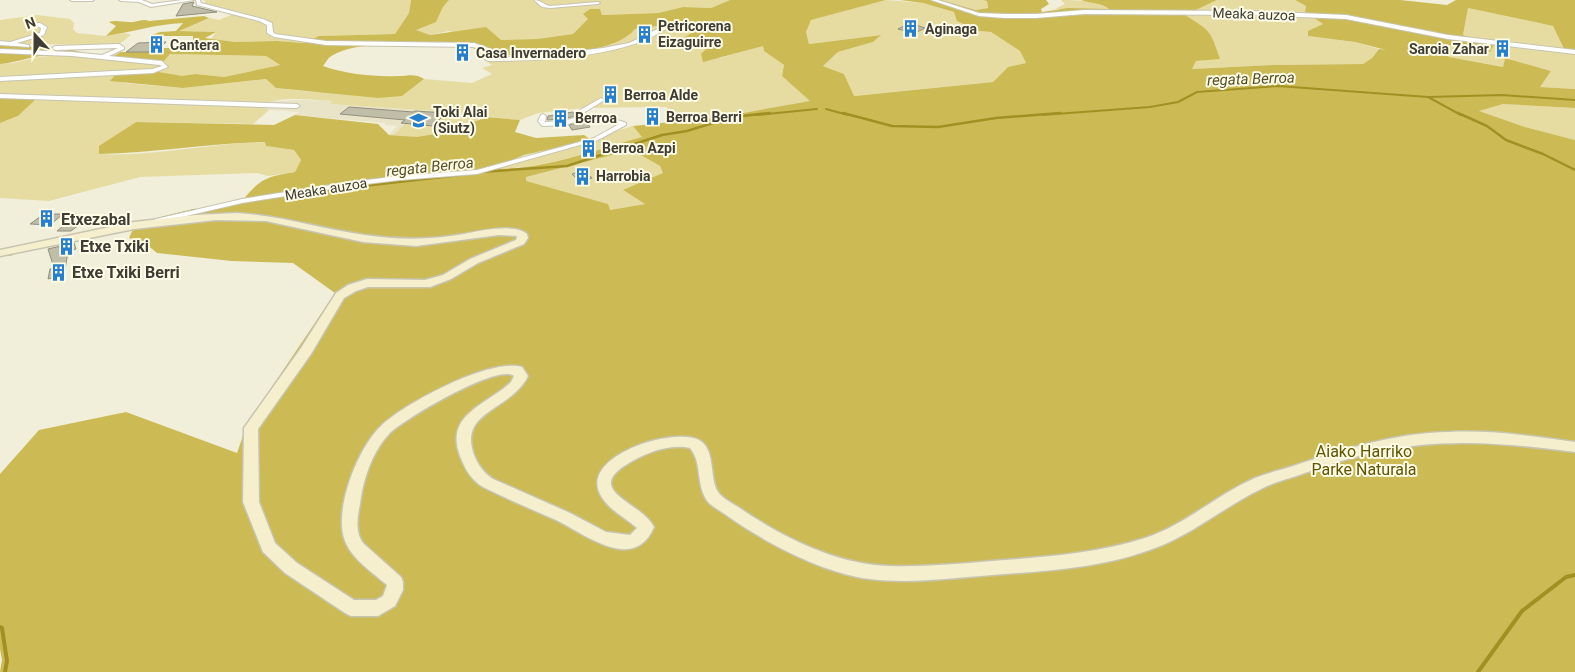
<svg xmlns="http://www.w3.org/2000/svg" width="1575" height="672" font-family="Roboto,sans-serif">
  <rect width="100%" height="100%" fill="#f1eeda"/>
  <!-- built -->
  <path fill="#e9e4c8" d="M 303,100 L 334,101 L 331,104 L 448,112 L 480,117 L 471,129 L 446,128 L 435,139 L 389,135 L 397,126 L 385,125 L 385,123 L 295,115 L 299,112 L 259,109 L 259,106 L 267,101 Z"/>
  <!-- green -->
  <g fill="#e6dca2">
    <path d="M 203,0 L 411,0 L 409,13 L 395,34 L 320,36 L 304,43 L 277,41 L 235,42 L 211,39 L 216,32 L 178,31 L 209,18 L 219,20 L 238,12 L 204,3 L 206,1 Z"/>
    <path d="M 449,0 L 730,0 L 711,8 L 683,7 L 658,13 L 602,15 L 600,9 L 573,34 L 537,39 L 501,40 L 448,31 L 430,35 L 415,30 L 436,21 L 443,7 Z"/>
    <path d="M 886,0 L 923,3 L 954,12 L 978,31 L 991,32 L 1020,51 L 1026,63 L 1008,67 L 993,82 L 853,96 L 844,74 L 823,66 L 838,52 L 873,42 L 880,35 L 809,44 L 806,32 L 810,20 Z"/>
    <path d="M 941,0 L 982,0 L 987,1 L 988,8 L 976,10 Z"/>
    <path d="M 1061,0 C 1074,0 1099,0 1109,9 L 1055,9 L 1065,4 Z"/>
    <path d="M 1217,0 L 1295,0 L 1306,6 L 1305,12 L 1323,24 L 1309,31 L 1308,36 L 1355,42 L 1379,49 L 1372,58 L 1363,64 L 1273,65 L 1191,69 L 1196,61 L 1220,58 L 1184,15 Z"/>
    <path d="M 1468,8 L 1553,26 L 1565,51 L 1575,52 L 1575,89 L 1539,87 L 1551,71 L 1505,58 L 1503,67 L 1449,57 L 1436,43 L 1490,52 L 1494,45 L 1463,35 Z"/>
    <path d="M 37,15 L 70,19 L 74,23 L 73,29 L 77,33 L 106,36 L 125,33 L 131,35 L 118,45 L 22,44 L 0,41 L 0,20 Z"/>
    <path d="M 666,25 L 695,31 L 682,39 L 708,48 L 720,58 L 763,45 L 764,51 L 784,65 L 782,76 L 811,101 L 726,116 L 670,121 L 667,107 L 583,108 L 538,113 L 520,120 L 448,112 L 330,104 L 333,101 C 314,100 275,95 260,106 L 269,110 L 253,124 L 136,122 L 121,132 L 99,154 C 154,157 210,143 265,142 L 266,146 L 294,150 L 301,160 L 295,172 L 268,176 L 257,173 L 140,177 L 49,201 L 0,198 L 0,123 L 18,116 L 37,97 L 0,96 L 0,64 L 13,63 L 38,57 L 72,54 L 100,57 L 114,48 L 121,52 L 113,56 L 161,63 L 170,54 L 266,56 L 280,65 L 224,77 L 196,74 L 182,77 L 153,71 L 123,83 L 183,88 L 266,79 L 276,88 L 302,91 L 402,96 L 424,79 L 472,83 L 492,74 L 482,68 L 492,65 L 477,55 L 537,56 L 635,29 Z"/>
    <path d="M 1503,104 L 1575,108 L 1575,140 L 1525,127 L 1478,111 Z"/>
    <path d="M 444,115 L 480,118 L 471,129 L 434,125 Z"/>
    <path d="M 405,124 L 446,128 L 435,139 L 393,135 Z"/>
    <path d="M 633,126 L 643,137 C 595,151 543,169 492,169 C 538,150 586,141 633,126 Z"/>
    <path d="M 632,150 L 660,166 L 664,173 L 624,191 L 646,204 L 610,210 L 526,182 L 526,177 Z"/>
  </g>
  <!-- forest -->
  <g fill="#cb5" fill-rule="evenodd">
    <path d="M 411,0 L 449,0 L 443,7 L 436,22 L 416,30 L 430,35 L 486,27 L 501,40 L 537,39 L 573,34 L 588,19 L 583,14 L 590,9 L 600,9 L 602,15 L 658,13 L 683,7 L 711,8 L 730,0 L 886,0 L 811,20 L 806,32 L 809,44 L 881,35 L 873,42 L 838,52 L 823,66 L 844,74 L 854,96 L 993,82 L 1008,67 L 1026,63 L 1020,51 L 991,32 L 978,31 L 957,21 L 954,12 L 923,3 L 900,0 L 941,0 L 976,10 L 988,8 L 987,1 L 982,0 L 1046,0 L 1049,4 L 1041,9 L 1042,12 L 1068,8 L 1109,9 C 1101,2 1091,4 1081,0 L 1217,0 L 1185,15 C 1210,31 1210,29 1220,59 L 1196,61 L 1192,69 L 1273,65 L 1363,64 L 1372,58 L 1379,49 L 1386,50 L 1355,42 L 1308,36 L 1308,31 L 1323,24 L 1305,12 L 1306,6 L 1295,0 L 1400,0 L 1447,5 L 1456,0 L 1575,0 L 1575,52 L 1565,51 L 1553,26 L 1468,8 L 1463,35 L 1494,45 L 1490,52 L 1437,43 L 1449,57 L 1503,67 L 1505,58 L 1551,71 L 1540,87 L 1575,89 L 1575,108 L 1503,104 L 1479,111 L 1525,127 L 1575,140 L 1575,672 L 0,672 L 2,660 L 0,649 L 0,474 L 39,430 L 126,412 L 237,453 L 247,424 L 335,293 L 293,263 L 232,261 L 157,253 L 145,243 L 129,238 L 134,227 L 242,201 C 261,178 266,177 295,172 L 301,160 L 294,150 L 266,146 L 265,142 C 209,143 155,153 99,154 L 99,146 L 136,122 L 274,125 L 295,115 L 378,124 L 389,135 L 417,137 L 447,132 L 487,117 L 520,120 L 515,132 L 536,138 L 584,135 L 591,140 L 524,155 L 493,168 C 533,173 602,148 642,137 L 633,126 L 726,116 L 810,101 L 782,76 L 784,65 L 764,51 L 763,46 L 703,62 L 701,54 L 707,48 L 682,39 L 694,31 L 666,25 L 635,29 C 610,60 514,55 477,55 L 477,50 L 469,46 C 434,46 358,37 330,57 C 327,59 325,64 323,66 C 345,74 374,77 398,76 C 409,76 415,73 424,79 L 402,96 L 378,98 L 276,88 L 266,79 L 183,88 L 110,81 L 117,73 L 153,71 L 182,76 L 196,74 L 224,77 L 280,65 L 266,56 L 170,54 L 162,63 L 112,57 L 121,52 L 155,52 L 161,48 L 176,48 L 193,40 L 193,36 L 149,36 L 160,32 L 176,31 L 183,23 C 156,24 132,32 106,36 L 116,26 L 109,22 C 117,20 121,22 129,22 C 137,23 142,18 149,21 L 204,16 L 209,18 L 179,31 L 216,32 L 205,38 L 235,42 L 277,41 L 304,43 L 319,36 L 395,34 L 409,13 ZM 632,150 L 660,166 L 663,173 L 623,190 L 645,204 L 610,210 L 608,204 L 526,181 L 526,177 Z"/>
    <path d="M 0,43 L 18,46 L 65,48 L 100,57 C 80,55 60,54 40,56 C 26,58 14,63 0,64 Z"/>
    <path d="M 0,96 L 38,97 L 18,116 L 0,123 Z"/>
  </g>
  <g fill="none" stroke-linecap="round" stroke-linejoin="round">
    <!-- stream-far2 -->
    <g stroke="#a29023" stroke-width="2">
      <path d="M 1429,97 L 1502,95 L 1575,100"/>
      <path d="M 826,109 L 848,115"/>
      <path d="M 757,115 L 817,109"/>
      <path d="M 1042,115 L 1150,107 L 1178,102 L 1197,92 L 1278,86 L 1428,97 L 1461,115"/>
    </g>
    <!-- stream-far1 -->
    <g stroke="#a29023" stroke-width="2.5">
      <path d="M 843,113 L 892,126 L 938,127 L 996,118 L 1060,113"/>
      <path d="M 1458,113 L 1487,126 L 1506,140 L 1543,154 L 1575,170"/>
      <path d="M 481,172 L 567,166 L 662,135 L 687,131 L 732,117 L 770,113"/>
      <path d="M 310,192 L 460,175"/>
      <path d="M 150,221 L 195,210"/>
      <path d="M 60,238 L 120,226"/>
      <path d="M 0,255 L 12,254"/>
    </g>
    <!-- stream -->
    <g stroke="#a29023" stroke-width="4">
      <path d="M 0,627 L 2,628 L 7,661 L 5,672"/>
      <path d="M 1478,672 L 1522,611 L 1566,577 L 1575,575"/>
    </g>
  </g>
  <!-- building -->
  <g fill="#c0bda9" stroke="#928f7d">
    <path d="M 194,2 L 192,6 L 217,12 L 176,16 L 183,4 Z"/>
    <path d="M 910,23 L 925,28 L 915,33 L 898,29 Z"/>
    <path d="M 166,42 L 155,52 L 126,52 L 138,43 Z"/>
    <path d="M 349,107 L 413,112 L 415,111 L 446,113 L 433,126 L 401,123 L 405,120 L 340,114 Z"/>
    <path d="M 573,112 L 575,116 L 564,119 L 547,120 L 548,116 Z"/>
    <path d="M 586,121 L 590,127 L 572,130 L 569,125 Z"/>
    <path d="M 584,170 L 592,178 L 580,182 L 572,174 Z"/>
    <path d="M 44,214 L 63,214 L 50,225 L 30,224 Z"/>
    <path d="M 69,221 L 83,222 L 71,231 L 57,231 Z"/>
    <path d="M 74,243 L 76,249 L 68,252 L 64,275 L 48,279 L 50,269 L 54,268 L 48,249 Z"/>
  </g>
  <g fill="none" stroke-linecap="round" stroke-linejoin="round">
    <defs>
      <g id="street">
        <path d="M 70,0 L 94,0 L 92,1 L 72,1 Z"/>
        <path d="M 119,0 L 142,0 L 152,4 L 182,0 L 194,0 L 151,7 L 139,2 L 121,1 Z"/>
        <path d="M 196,0 L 200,0 L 201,3 L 263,19 L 272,23 L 273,32 L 275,34 L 326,41 L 474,43 L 488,48 L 490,57 L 532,57 L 603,48 L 629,43 L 664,26 L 669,27 C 626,58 540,61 488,61 L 485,59 L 483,50 L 473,47 L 326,45 L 274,37 L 267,33 L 267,25 L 259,21 L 197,5 Z"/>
        <path d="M 534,0 C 540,0 543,4 550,6 L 598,2 L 600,3 L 598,4 L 550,8 L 542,7 Z"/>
        <path d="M 931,0 L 938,0 L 979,13 L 1004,14 L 1036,14 L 1084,10 L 1250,11 L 1346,15 L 1448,35 L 1575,50 L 1575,54 L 1448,39 L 1346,19 L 1250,15 L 1084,14 L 1036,18 L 1004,18 L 979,16 Z"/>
        <path d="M 36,23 L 40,23 L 47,27 L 44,35 L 17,43 L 29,45 L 29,47 L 0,45 L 0,41 L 10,42 L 40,33 L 41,28 L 36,25 Z"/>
        <path d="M 119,44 L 124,47 L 124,49 L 109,56 L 162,61 L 168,67 L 153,73 L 0,81 L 0,77 L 152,69 L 162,66 L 160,65 L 72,56 L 0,53 L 0,49 L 72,52 L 102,55 L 118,48 L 55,50 L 52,48 L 55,46 Z"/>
        <path d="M 0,94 L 297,104 L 300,106 L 297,108 L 260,107 L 0,98 Z"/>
        <path d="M 601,98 L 603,99 L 603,101 L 585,112 L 586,114 L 621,121 L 626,123 L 626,125 L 598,140 L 477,174 L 400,180 L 350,186 L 242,203 L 156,223 L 152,221 L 156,219 L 242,199 L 350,182 L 400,176 L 477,170 L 594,138 L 619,124 L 586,119 L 564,125 L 543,126 L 541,125 L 538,121 L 541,115 L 543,114 L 546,116 L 545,122 L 564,121 L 581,116 L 579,111 L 580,110 Z"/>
      </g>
      <path id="secondary" d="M 236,213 C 280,215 321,229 365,235 C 398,240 430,240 464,234 C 479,231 516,223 527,234 L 528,238 L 524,244 L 478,263 L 451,279 L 430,287 L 368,287 L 356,291 L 344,298 L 311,354 L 258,429 L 259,502 L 275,543 L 297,563 L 354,600 L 376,600 L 383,596 L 387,585 C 373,573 352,559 345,541 C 333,511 358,447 381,426 C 405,403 490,358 522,367 L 528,376 C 511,411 458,410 474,455 C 478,465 484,473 493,479 L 570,513 L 606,532 L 630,535 L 637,528 C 625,517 608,510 600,494 C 581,456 672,427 699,440 C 716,449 709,478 718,492 C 723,499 734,504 741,509 C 784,538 836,564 889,566 C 923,567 957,564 992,561 C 1043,557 1095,554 1145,538 C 1185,525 1216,495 1255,478 C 1267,473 1281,470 1293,466 C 1344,449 1395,433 1449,432 C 1491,430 1533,436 1575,442 L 1575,452 C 1507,443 1440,437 1372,453 C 1348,458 1325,466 1302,474 C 1288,479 1274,482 1261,489 C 1224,507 1193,534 1155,548 C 1103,568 1047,571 992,575 C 952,578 911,584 870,579 C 825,574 766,543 729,517 C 723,512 714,508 709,503 C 695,487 703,463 690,448 C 674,444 653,450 638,458 C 575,490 640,500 654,527 C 634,574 585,534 556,520 C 531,509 507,499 483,487 C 471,480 465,469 460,456 C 444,414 487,405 511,382 L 514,376 C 498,363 404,419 389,434 C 372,452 363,480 360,504 C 357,518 355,534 364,544 L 401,577 L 403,582 L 403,590 L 395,606 L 378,616 L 351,616 L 345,613 L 285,573 L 263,552 L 243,502 L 244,428 L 301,348 L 336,293 L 348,285 L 367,279 L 425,280 L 443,275 L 470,259 L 516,240 L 517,236 L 499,235 L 416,246 L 363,242 L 266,221 L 216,220 L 134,229 L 0,256 L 0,250 L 134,222 L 196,215 Z"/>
    </defs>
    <!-- street casing -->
    <use href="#street" stroke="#c7c4b0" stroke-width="2"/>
    <!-- secondary casing -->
    <use href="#secondary" stroke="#c7c4b0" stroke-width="3"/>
    <!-- street -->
    <use href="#street" fill="#fff" fill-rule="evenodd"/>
    <!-- secondary -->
    <use href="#secondary" fill="#f5efcd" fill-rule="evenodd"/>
  </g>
  <!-- icons -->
  <defs>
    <symbol id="building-bare" viewBox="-9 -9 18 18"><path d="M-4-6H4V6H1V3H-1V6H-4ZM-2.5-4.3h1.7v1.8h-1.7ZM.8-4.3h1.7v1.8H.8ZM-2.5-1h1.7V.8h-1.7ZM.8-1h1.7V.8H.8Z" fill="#267fcc" stroke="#fffce7" stroke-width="2.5" paint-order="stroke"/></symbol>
    <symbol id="school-bare" viewBox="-9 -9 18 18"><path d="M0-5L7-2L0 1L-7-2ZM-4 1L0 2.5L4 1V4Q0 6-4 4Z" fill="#267fcc" stroke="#fffce7" stroke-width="2.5" paint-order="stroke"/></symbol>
  </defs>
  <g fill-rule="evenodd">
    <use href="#building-bare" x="898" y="16" width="25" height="25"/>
    <use href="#building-bare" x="632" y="22" width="25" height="25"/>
    <use href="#building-bare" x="144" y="32" width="25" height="25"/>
    <use href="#building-bare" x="1490" y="36" width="25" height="25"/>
    <use href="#building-bare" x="450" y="40" width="25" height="25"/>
    <use href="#building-bare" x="598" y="82" width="25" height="25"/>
    <use href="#building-bare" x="640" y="104" width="25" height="25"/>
    <use href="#building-bare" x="548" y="106" width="25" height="25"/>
    <use href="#school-bare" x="406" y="108" width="25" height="25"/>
    <use href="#building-bare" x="576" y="136" width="25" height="25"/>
    <use href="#building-bare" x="570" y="164" width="25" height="25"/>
    <use href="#building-bare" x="34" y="206" width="25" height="25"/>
    <use href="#building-bare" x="54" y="234" width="25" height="25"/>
    <use href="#building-bare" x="46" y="260" width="25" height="25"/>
  </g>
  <g text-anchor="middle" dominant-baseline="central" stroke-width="4" stroke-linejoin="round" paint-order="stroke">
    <!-- far-street labels -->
    <g font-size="14" fill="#3e3c34" stroke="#fffce7">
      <text transform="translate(1254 14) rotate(2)">Meaka auzoa</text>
      <text transform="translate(326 189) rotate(-9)">Meaka auzoa</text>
    </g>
    <!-- far-poi labels -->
    <g font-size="14" font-weight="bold" fill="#3e3c34" stroke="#fffce7" text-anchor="start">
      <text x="658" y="26">Petricorena<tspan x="658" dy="16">Eizaguirre</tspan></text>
      <text x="925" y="29">Aginaga</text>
      <text x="170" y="45">Cantera</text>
      <text x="1489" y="49" text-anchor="end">Saroia Zahar</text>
      <text x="476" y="53">Casa Invernadero</text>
      <text x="624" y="95">Berroa Alde</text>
      <text x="433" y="112">Toki Alai<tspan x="433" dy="16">(Siutz)</tspan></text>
      <text x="666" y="117">Berroa Berri</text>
      <text x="575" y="118">Berroa</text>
      <text x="602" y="148">Berroa Azpi</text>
      <text x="596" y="176">Harrobia</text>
    </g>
    <!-- far-water labels -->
    <g font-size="15" font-style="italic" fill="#574f25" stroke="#fffce7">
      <text transform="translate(1251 79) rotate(-2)">regata Berroa</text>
      <text transform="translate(430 167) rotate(-6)">regata Berroa</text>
    </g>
    <!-- poi labels -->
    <g font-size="16" font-weight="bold" fill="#3e3c34" stroke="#fffce7" text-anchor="start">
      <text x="61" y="219">Etxezabal</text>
      <text x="80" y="246">Etxe Txiki</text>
      <text x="72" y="272">Etxe Txiki Berri</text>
    </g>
    <!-- park labels -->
    <g font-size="16" fill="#615401" stroke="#fffce7">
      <text x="1364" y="451">Aiako Harriko<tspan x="1364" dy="18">Parke Naturala</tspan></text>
    </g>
  </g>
  <!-- north arrow -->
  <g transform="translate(35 35) rotate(339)" stroke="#fffce7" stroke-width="4" paint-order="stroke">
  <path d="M0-4L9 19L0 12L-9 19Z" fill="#3e3c34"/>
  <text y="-8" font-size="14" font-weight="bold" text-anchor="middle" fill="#3e3c34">N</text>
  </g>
</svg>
